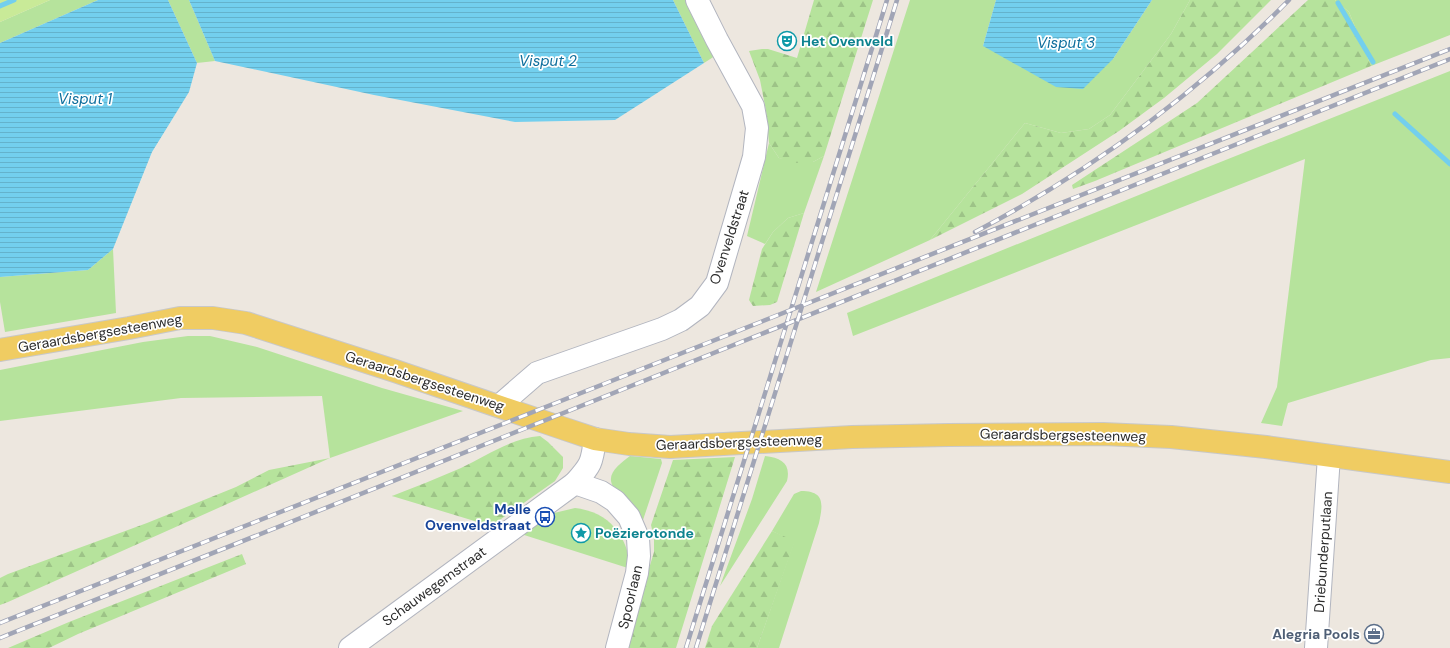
<svg xmlns="http://www.w3.org/2000/svg" width="1450" height="648" font-family="'DM Sans',sans-serif">
  <defs>
    <pattern id="forest-firs" width="22" height="20" patternUnits="userSpaceOnUse"><rect width="22" height="20" fill="#b6e39c"/><path d="M5 1l3.5 6h-7zM16 11l3.5 6h-7z" fill="#9dc387"/></pattern>
    <pattern id="water-rules" width="6" height="5" patternUnits="userSpaceOnUse"><rect width="6" height="5" fill="#73cfee"/><path d="M0 2.5h6" fill="none" stroke="#64b2cc"/></pattern>
  </defs>
  <rect width="100%" height="100%" fill="#ede7df"/>
  <!-- green -->
  <g fill="#b6e39c">
    <path d="M 50,0 L 98,0 L 0,43 L 0,22 Z"/>
    <path d="M 168,0 L 189,0 L 215,61 L 197,63 Z"/>
    <path d="M 673,0 L 691,0 L 718,54 L 704,63 Z"/>
    <path d="M 910,0 L 996,0 L 983,46 L 1113,59 L 1152,0 L 1190,0 L 1171,34 L 1110,115 L 1089,129 L 1061,133 L 1025,123 L 930,240 L 816,292 Z"/>
    <path d="M 1335,0 L 1450,0 L 1450,35 L 1371,66 L 1349,12 Z"/>
    <path d="M 1450,71 L 1450,358 L 1431,360 L 1288,403 L 1282,426 L 1261,423 L 1277,387 L 1305,159 L 853,336 L 847,313 L 1208,167 Z"/>
    <path d="M 769,143 L 779,158 L 813,162 L 824,156 L 804,213 L 788,218 L 773,232 L 765,244 L 747,236 Z"/>
    <path d="M 113,249 L 116,313 L 5,332 L 0,302 L 0,277 L 88,270 Z"/>
    <path d="M 188,336 L 210,336 L 257,347 L 382,388 L 463,411 L 330,458 L 322,396 L 181,398 L 0,421 L 0,370 L 143,342 Z"/>
    <path d="M 630,456 L 661,459 L 662,463 L 642,523 C 638,514 635,505 627,499 C 624,495 618,493 615,489 C 603,475 620,464 630,456 Z"/>
    <path d="M 765,456 C 782,458 791,464 787,481 L 720,586 L 752,499 Z"/>
    <path d="M 801,491 C 825,491 823,504 819,523 L 779,648 L 757,648 L 794,542 L 772,531 L 794,494 Z"/>
    <path d="M 575,508 C 610,512 627,536 631,569 L 521,534 L 550,514 Z"/>
  </g>
  <!-- forest -->
  <g fill="url(#forest-firs)">
    <path d="M 814,0 L 873,0 L 824,156 L 813,162 L 796,163 L 779,158 L 769,143 L 766,111 L 760,80 L 749,51 L 762,49 L 768,49 L 797,58 Z"/>
    <path d="M 1190,0 L 1271,0 L 1217,54 L 1164,98 L 1119,131 L 1022,194 L 930,240 L 1025,123 L 1061,133 L 1089,129 L 1110,115 L 1171,34 Z"/>
    <path d="M 1308,0 L 1335,0 L 1349,12 L 1371,66 L 1095,181 L 1073,189 L 1072,185 L 1197,103 Z"/>
    <path d="M 804,213 L 777,302 L 770,305 L 753,306 L 749,300 L 762,249 L 773,232 L 788,218 Z"/>
    <path d="M 540,436 L 548,442 L 563,457 L 563,468 L 555,481 L 491,526 L 392,496 C 415,487 438,478 461,468 C 486,456 512,438 540,436 Z"/>
    <path d="M 735,457 L 676,648 L 625,648 L 654,552 L 654,538 L 651,525 L 673,460 Z"/>
    <path d="M 330,458 L 8,602 L 0,605 L 0,578 L 8,574 L 147,523 L 236,487 L 269,470 Z"/>
    <path d="M 772,531 L 795,541 L 757,648 L 705,648 L 712,626 Z"/>
    <path d="M 242,554 L 246,564 L 78,634 L 49,648 L 8,648 L 69,622 Z"/>
  </g>
  <!-- pitch -->
  <path fill="#c9ea98" d="M 0,0 L 50,0 L 0,22 Z"/>
  <!-- water -->
  <g fill="url(#water-rules)">
    <path d="M 98,0 L 168,0 L 197,63 L 189,92 L 152,152 L 113,249 L 88,270 L 0,277 L 0,43 Z"/>
    <path d="M 189,0 L 673,0 L 704,63 L 615,120 L 515,122 L 374,95 L 215,61 Z"/>
    <path d="M 996,0 L 1152,0 L 1113,59 L 1083,89 L 1056,87 L 983,46 Z"/>
  </g>
  <g fill="none" stroke-linecap="round" stroke-linejoin="round">
    <!-- stream -->
    <g stroke="#73cfee" stroke-width="5">
      <path d="M 1338,3 L 1373,62"/>
      <path d="M 0,6 L 14,0"/>
      <path d="M 1395,114 L 1450,164"/>
    </g>
    <defs>
      <g id="minor">
        <path d="M 499,406 L 537,373 L 662,329 L 681,320 L 700,306 L 717,283 L 754,157 L 757,128 L 753,106 L 717,40 L 697,0"/>
        <path d="M 575,483 L 601,492 L 615,501 L 629,517 L 638,538 L 639,556 L 637,573 L 617,648"/>
        <path d="M 350,648 L 575,483 C 591,465 592,463 595,439"/>
        <path d="M 1316,648 L 1329,456"/>
      </g>
      <path id="major" d="M 0,350 L 129,328 L 180,318 L 213,318 L 246,323 L 395,371 L 562,428 L 595,439 L 629,444 L 670,447 L 852,437 L 948,435 L 1103,434 L 1171,437 L 1266,447 L 1450,472"/>
    </defs>
    <!-- minor casing -->
    <use href="#minor" stroke="#b2b5bf" stroke-width="24"/>
    <!-- major casing -->
    <use href="#major" stroke="#c8c8c8" stroke-width="24"/>
    <!-- minor -->
    <use href="#minor" stroke="#fff" stroke-width="22"/>
    <!-- major -->
    <use href="#major" stroke="#f0cc62" stroke-width="22"/>
    <defs>
      <g id="rail">
        <path d="M 975,232 C 1091,171 1197,93 1289,0"/>
        <path d="M 0,623 L 1450,49"/>
        <path d="M 0,638 L 1450,59"/>
        <path d="M 686,648 L 887,0"/>
        <path d="M 696,648 L 897,0"/>
      </g>
    </defs>
    <!-- rail casing -->
    <use href="#rail" stroke="#a1a5b6" stroke-width="4.5"/>
    <!-- rail -->
    <use href="#rail" stroke="#fff" stroke-width="3" stroke-dasharray="9" stroke-linecap="butt"/>
  </g>
  <!-- icons -->
  <defs>
    <symbol id="theatre-ring" viewBox="-11 -11 22 22"><circle r="9.5" fill="#fff" stroke="#0f9aa8" stroke-width="1.5"/><path d="M-5-5.5Q0-4 5-5.5V0Q5 5 0 6Q-5 5-5 0ZM-3.3-2.5H-1v1.5H-3.3ZM1-2.5H3.3v1.5H1ZM-2.8 1Q0 5.5 2.8 1Z" fill="#0f9aa8"/></symbol>
    <symbol id="bus-ring" viewBox="-11 -11 22 22"><circle r="9.5" fill="#fff" stroke="#1a4fb4" stroke-width="1.5"/><path d="M-5-6H5V4H4V6H2V4H-2V6H-4V4H-5ZM-3.5-4V0h7V-4ZM-3.5 1.2v1.5H-2V1.2ZM2 1.2v1.5H3.5V1.2Z" fill="#1a4fb4"/></symbol>
    <symbol id="sight-ring" viewBox="-11 -11 22 22"><circle r="9.5" fill="#fff" stroke="#0f9aa8" stroke-width="1.5"/><path d="M0-6L1.8-2.2L6-1.7L2.9 1.2L3.7 5.4L0 3.3L-3.7 5.4L-2.9 1.2L-6-1.7L-1.8-2.2Z" fill="#0f9aa8"/></symbol>
    <symbol id="office-ring" viewBox="-11 -11 22 22"><circle r="9.5" fill="#fff" stroke="#5c6f8a" stroke-width="1.5"/><path d="M-6-3h4V-5.5h4V-3h4V5H-6ZM-1-4.5V-3h2v-1.5ZM-6 0V1H6V0Z" fill="#5c6f8a"/></symbol>
  </defs>
  <g fill-rule="evenodd">
    <use href="#theatre-ring" x="776" y="30" width="22" height="22"/>
    <use href="#bus-ring" x="534" y="506" width="22" height="22"/>
    <use href="#sight-ring" x="570" y="522" width="22" height="22"/>
    <use href="#office-ring" x="1363" y="623" width="22" height="22"/>
  </g>
  <g text-anchor="middle" dominant-baseline="central" stroke-width="3.5" stroke-linejoin="round" paint-order="stroke">
    <!-- culture labels -->
    <g font-size="14" font-weight="bold" fill="#0d838f" stroke="#fff" text-anchor="start">
      <text x="801" y="41">Het Ovenveld</text>
      <text x="595" y="533">Poëzierotonde</text>
    </g>
    <!-- street labels -->
    <g font-size="14" fill="#2c2c2c" stroke="#fff">
      <text transform="translate(729 237) rotate(-72)">Ovenveldstraat</text>
      <text transform="translate(100 333) rotate(-10)">Geraardsbergsesteenweg</text>
      <text transform="translate(425 381) rotate(18)">Geraardsbergsesteenweg</text>
      <text transform="translate(1063 435) rotate(1)">Geraardsbergsesteenweg</text>
      <text transform="translate(739 442) rotate(-2)">Geraardsbergsesteenweg</text>
      <text transform="translate(1323 552) rotate(-86)">Driebunderputlaan</text>
      <text transform="translate(434 586) rotate(-36)">Schauwegemstraat</text>
      <text transform="translate(630 597) rotate(-77)">Spoorlaan</text>
    </g>
    <!-- transit labels -->
    <g font-size="14" font-weight="bold" fill="#164399" stroke="#fff" text-anchor="end">
      <text x="531" y="509">Melle<tspan x="531" dy="16">Ovenveldstraat</tspan></text>
    </g>
    <!-- service labels -->
    <g font-size="14" font-weight="bold" fill="#4e5e75" stroke="#fff" text-anchor="end">
      <text x="1360" y="634">Alegria Pools</text>
    </g>
    <!-- water labels -->
    <g font-size="15" font-style="italic" fill="#0f6f9d" stroke="#fff">
      <text x="1066" y="43">Visput 3</text>
      <text x="548" y="61">Visput 2</text>
      <text x="85" y="99">Visput 1</text>
    </g>
  </g>
</svg>
